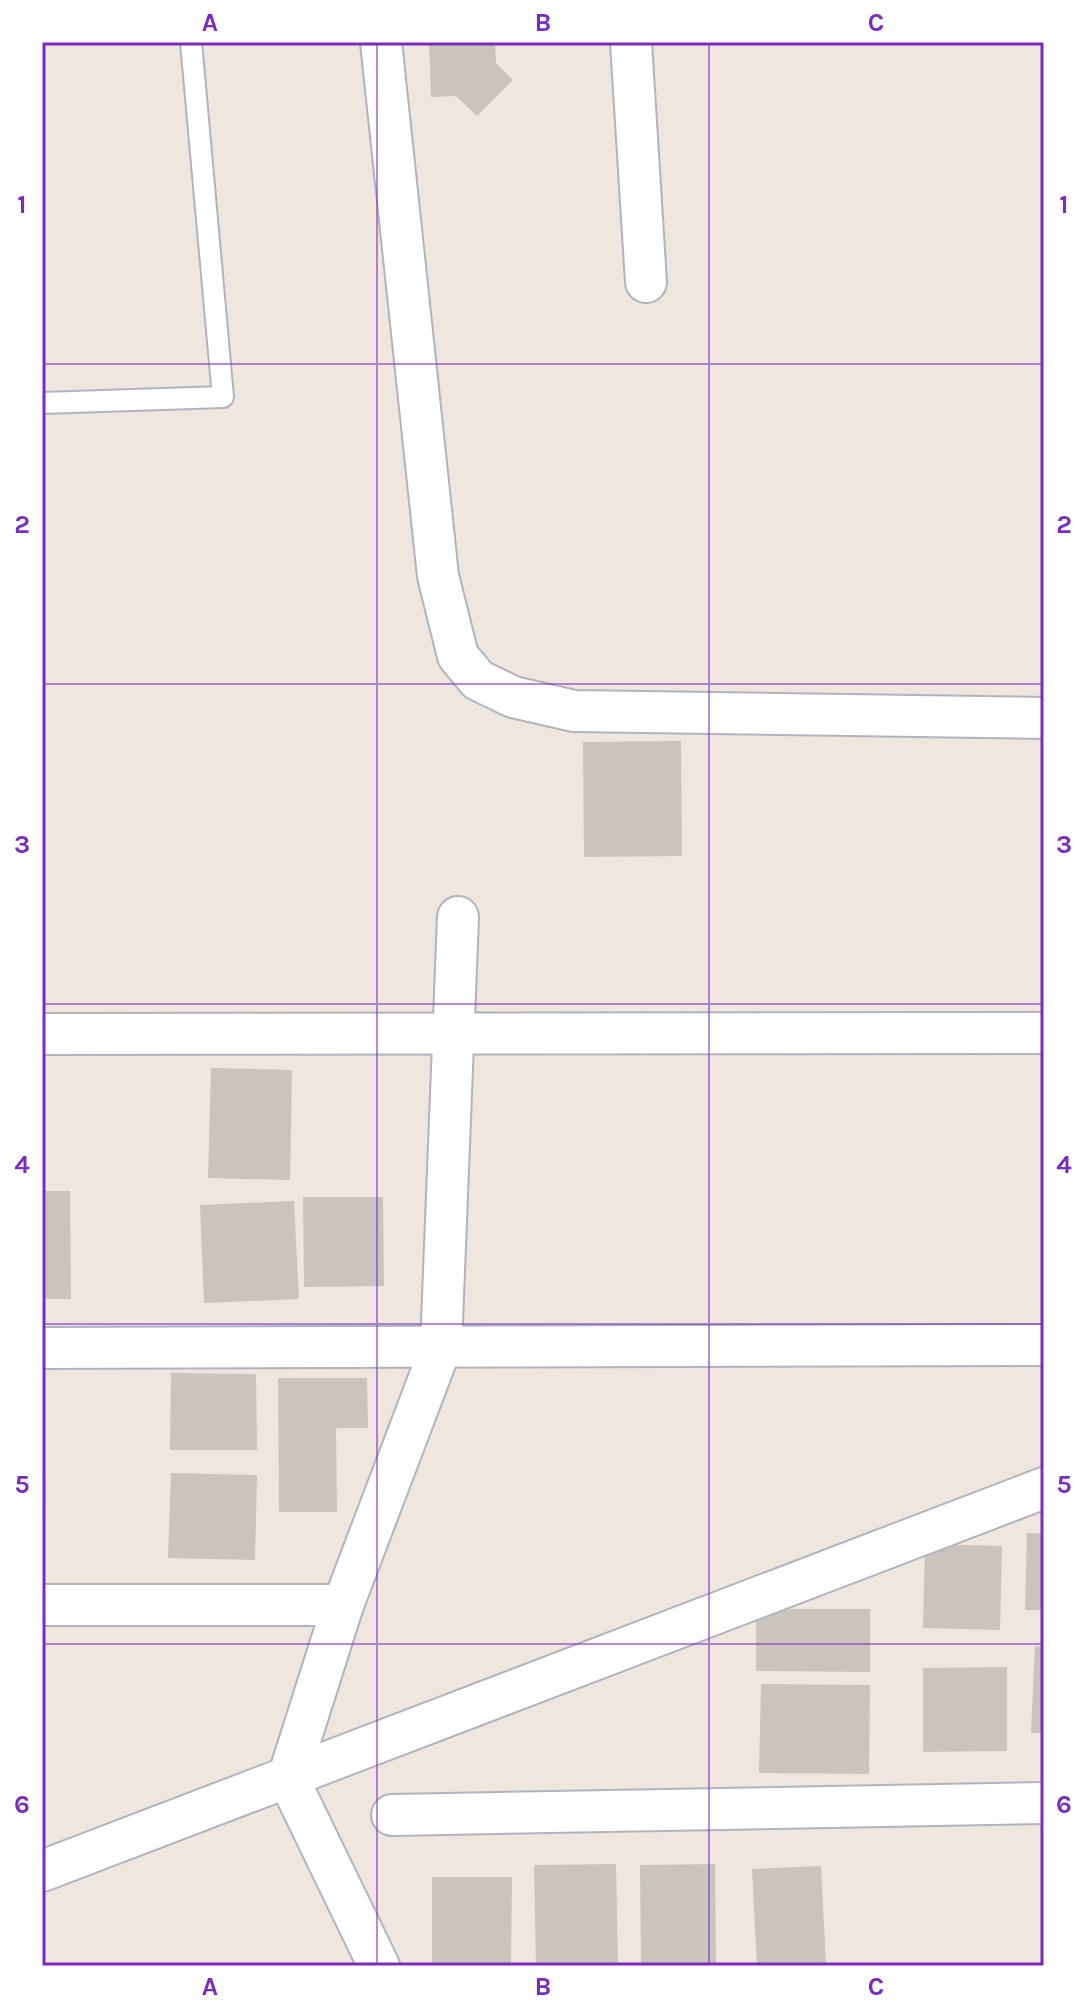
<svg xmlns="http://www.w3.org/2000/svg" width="1086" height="2008" font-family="Karla,sans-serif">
  <rect width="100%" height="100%" fill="#efe7dd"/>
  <!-- building -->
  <g fill="#cac4bc">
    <path d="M 429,42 L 495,42 L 496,63 L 513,80 L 477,116 L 456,96 L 431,97 Z"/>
    <path d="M 681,741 L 682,856 L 584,857 L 583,742 Z"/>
    <path d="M 211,1068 L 292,1070 L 290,1180 L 208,1178 Z"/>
    <path d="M 42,1191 L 70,1191 L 71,1299 L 42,1299 Z"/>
    <path d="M 303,1197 L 383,1197 L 384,1286 L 304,1287 Z"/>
    <path d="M 294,1201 L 299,1299 L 204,1303 L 200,1205 Z"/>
    <path d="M 171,1373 L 256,1374 L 257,1450 L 170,1450 Z"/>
    <path d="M 278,1378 L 367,1378 L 368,1428 L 336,1428 L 337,1512 L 279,1512 Z"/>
    <path d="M 171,1473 L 257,1475 L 255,1560 L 168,1558 Z"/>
    <path d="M 42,1477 L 46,1477 L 45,1525 L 42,1525 Z"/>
    <path d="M 1027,1533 L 1044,1534 L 1044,1610 L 1025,1610 Z"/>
    <path d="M 925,1544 L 1002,1546 L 1000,1630 L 923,1628 Z"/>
    <path d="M 756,1609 L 870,1609 L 870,1672 L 756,1671 Z"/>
    <path d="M 1035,1646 L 1044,1647 L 1044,1733 L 1031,1733 Z"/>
    <path d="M 1007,1667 L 1007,1751 L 923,1752 L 923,1668 Z"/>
    <path d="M 761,1684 L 870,1685 L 869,1774 L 759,1773 Z"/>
    <path d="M 616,1864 L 618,1966 L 536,1966 L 534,1865 Z"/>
    <path d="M 715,1864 L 716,1966 L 641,1966 L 640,1865 Z"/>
    <path d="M 821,1866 L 826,1966 L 757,1966 L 752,1869 Z"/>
    <path d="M 432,1877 L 512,1877 L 511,1966 L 432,1966 Z"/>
  </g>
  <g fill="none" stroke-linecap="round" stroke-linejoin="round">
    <defs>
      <path id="service" d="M 42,403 L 223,397 L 191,42"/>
      <g id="minor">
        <path d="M 381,42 L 438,576 L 458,656 L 478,680 L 513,697 L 574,711 L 1044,718"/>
        <path d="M 631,42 L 646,282"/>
        <path d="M 42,1034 L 1044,1033"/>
        <path d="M 42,1348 L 1044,1345"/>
        <path d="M 42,1605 L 343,1605"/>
        <path d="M 392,1815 L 1044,1803"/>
        <path d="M 42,1871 L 1044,1488"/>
        <path d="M 379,1966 L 288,1778 L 343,1605 L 441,1347 L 458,917"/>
      </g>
    </defs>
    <!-- service casing -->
    <use href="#service" stroke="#b1b3c1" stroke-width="24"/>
    <!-- minor casing -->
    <use href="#minor" stroke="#b1b3c1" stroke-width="44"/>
    <!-- service -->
    <use href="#service" stroke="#fff" stroke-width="20"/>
    <!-- minor -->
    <use href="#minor" stroke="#fff" stroke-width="40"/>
  </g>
  <!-- grid -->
  <path fill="none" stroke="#7b2cbf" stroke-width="2" stroke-opacity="0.55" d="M 377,42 L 377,1966M 709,42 L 709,1966M 42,364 L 1044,364M 42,684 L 1044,684M 42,1004 L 1044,1004M 42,1324 L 1044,1324M 42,1644 L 1044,1644"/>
  <!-- border -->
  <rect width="1086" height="2008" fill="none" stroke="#ffffff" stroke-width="88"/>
  <rect x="44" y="44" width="998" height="1920" fill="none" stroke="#7b2cbf" stroke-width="3"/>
  <g font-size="26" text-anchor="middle" font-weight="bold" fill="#7b2cbf">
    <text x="210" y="31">A</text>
    <text x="543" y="31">B</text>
    <text x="876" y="31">C</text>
    <text x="22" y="213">1</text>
    <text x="1064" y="213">1</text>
    <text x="22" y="533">2</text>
    <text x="1064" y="533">2</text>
    <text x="22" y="853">3</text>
    <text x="1064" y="853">3</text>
    <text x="22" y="1173">4</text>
    <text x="1064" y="1173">4</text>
    <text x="22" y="1493">5</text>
    <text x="1064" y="1493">5</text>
    <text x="22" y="1813">6</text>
    <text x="1064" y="1813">6</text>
    <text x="210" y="1995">A</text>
    <text x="543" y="1995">B</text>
    <text x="876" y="1995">C</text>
  </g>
</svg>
